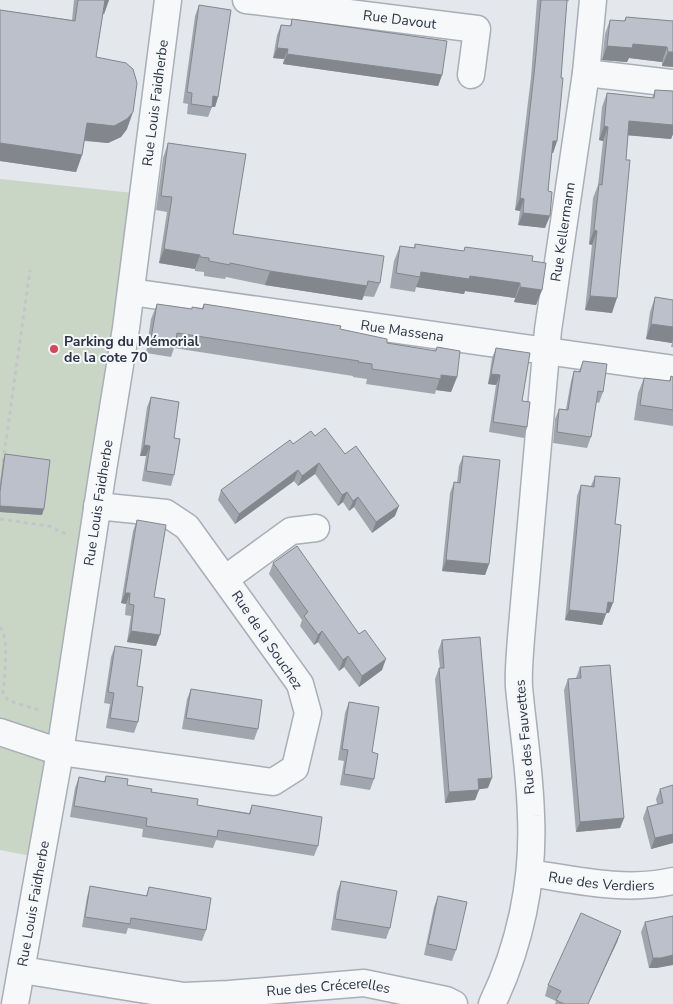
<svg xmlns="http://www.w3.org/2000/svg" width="673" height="1004" font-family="'Nunito Sans',sans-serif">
  <rect width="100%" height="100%" fill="#e4e7ec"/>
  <!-- green -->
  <path fill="#c9d6c5" d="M 0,179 L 143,194 L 36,857 L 0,850 Z"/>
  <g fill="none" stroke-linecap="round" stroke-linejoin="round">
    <defs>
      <g id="street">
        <path id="s1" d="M 246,0 L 477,29 L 471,75"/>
        <path d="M 586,73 L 673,83"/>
        <path id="s2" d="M 131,292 L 673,369"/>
        <path d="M 225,579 L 291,531 L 316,528"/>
        <path d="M 0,732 L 60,752 L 273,782 L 295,768 L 308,713 L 300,684 L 187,527 L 166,513 L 97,506"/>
        <path id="s3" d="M 530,873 C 576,880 627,892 673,881"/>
        <path id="s4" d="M 22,970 L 184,996 L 229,994 L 364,983 L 446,1000 L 454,1004"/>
        <path id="s5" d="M 15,1004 L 60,752 L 102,476 L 126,328 L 168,0"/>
        <path id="s6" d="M 492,1004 C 520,946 534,880 531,816 C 530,773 523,730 519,687 C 518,671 520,654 521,638 L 548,330 L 586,73 L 593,0"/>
      </g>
    </defs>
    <!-- street casing -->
    <use href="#street" stroke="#a9aeb7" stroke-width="29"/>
    <!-- path -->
    <g stroke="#c2c5cb" stroke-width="3" stroke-dasharray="4 4" stroke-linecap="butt">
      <path d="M 3,462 L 30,270"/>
      <path d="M 0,519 L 49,526 L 68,535"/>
      <path d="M 0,627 C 10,638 4,679 3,694 L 9,701 L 42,711"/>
    </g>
    <!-- street -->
    <use href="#street" stroke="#f7f8fa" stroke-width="26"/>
  </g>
  <!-- wall -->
  <g fill="#a1a5ae">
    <path d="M 74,0 L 109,0 L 104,14 L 103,14 L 96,57 L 127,129 L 121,137 L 108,143 L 84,141 L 82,155 L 76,172 L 0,161 L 0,10 L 72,20 Z"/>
    <path d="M 537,0 L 569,0 L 568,2 L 567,1 L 561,78 L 557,141 L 553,153 L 551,153 L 548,191 L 545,228 L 518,225 L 520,211 L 515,210 L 531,77 Z"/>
    <path d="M 199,5 L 218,97 L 215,107 L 212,107 L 208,117 L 187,114 L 188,104 L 183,103 L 195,16 Z"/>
    <path d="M 626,17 L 673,21 L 673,67 L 662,66 L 662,62 L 629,58 L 627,62 L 602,60 L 605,34 L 610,20 L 624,21 Z"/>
    <path d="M 292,19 L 442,75 L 438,86 L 283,64 L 284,59 L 273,58 L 277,35 L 281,25 L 290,26 Z"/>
    <path d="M 655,90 L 673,91 L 673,134 L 671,139 L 628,135 L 612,313 L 585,310 L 592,245 L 589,244 L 593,198 L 598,185 L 603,141 L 599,140 L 602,107 L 607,93 L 652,98 Z"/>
    <path d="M 168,143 L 233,234 L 380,283 L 374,297 L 364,296 L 362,300 L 265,285 L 226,277 L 225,279 L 204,276 L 204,272 L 195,271 L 195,269 L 159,263 L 167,212 L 156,210 L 163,158 Z"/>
    <path d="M 415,244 L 464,251 L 465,247 L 532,261 L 542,290 L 536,305 L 514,302 L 515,298 L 465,291 L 464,294 L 416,287 L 415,292 L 390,288 L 394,261 L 400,246 L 414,248 Z"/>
    <path d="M 655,297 L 673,300 L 673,347 L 671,347 L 672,343 L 646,339 L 650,312 Z"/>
    <path d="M 157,304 L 192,309 L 192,307 L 202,308 L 204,304 L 340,329 L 387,343 L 435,351 L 437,347 L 457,377 L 451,392 L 436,390 L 435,394 L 366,384 L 367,379 L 353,377 L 353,376 L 174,348 L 171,357 L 146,353 L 151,319 Z"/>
    <path d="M 496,348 L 522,401 L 527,427 L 524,438 L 489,432 L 496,385 L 488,384 L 492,358 Z"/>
    <path d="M 583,361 L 603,392 L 599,403 L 596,402 L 591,437 L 587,448 L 553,443 L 555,419 L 559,409 L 566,409 L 571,381 L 574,371 L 579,371 Z"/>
    <path d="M 671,376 L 673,377 L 673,426 L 634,420 L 638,393 L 644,378 L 669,381 Z"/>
    <path d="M 151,397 L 174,438 L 174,475 L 171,486 L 142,481 L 146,456 L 140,456 L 147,407 Z"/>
    <path d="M 315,436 L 345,454 L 395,516 L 372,533 L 354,507 L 349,511 L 343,502 L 338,506 L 315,474 L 298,486 L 294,481 L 235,524 L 218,500 L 221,490 L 293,444 Z"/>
    <path d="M 5,454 L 42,515 L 0,512 L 0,483 L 3,460 Z"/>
    <path d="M 463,456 L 489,564 L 485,575 L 442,571 L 450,493 L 454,482 L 457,483 L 459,466 Z"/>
    <path d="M 595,476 L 615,524 L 609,613 L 606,613 L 602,625 L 565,620 L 577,496 L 581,485 L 591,486 Z"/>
    <path d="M 137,520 L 154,597 L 156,646 L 127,642 L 131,616 L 125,615 L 126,604 L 121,603 L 133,531 Z"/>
    <path d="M 273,563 L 382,670 L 359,687 L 344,667 L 339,671 L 318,642 L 314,645 L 300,626 L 302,620 L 269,574 Z"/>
    <path d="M 442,640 L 488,788 L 479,789 L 475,800 L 445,803 L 435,679 L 439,668 L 440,668 L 438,651 Z"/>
    <path d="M 115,646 L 137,686 L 138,722 L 134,733 L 106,728 L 110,704 L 104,703 L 111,657 Z"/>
    <path d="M 580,667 L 624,818 L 620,828 L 576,832 L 564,690 L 568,679 L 576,678 Z"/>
    <path d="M 191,689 L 258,729 L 254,740 L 182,729 L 187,699 Z"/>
    <path d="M 349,702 L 374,779 L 370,790 L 340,785 L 344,761 L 338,760 L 345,713 Z"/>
    <path d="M 106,776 L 127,785 L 197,805 L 249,813 L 252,805 L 318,846 L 314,856 L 216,840 L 213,848 L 142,837 L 143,829 L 70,817 L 75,788 L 79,777 L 104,782 Z"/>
    <path d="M 673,785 L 673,843 L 651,849 L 643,818 L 647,807 L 657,804 L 656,799 L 660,789 Z"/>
    <path d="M 341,881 L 390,928 L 386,939 L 331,930 L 337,892 Z"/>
    <path d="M 90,886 L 146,896 L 149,887 L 206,930 L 202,941 L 128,928 L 126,934 L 82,927 L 87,897 Z"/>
    <path d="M 438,896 L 456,950 L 452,961 L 424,955 L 434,907 Z"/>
    <path d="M 645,922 L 657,968 L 649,968 L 641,932 Z"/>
    <path d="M 621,931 L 617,942 L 588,1004 L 555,1004 L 556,1001 L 545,996 L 548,985 Z"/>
  </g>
  <!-- shaded-wall -->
  <g fill="#83868d">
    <path d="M 104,0 L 109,0 L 104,14 L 99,13 Z"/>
    <path d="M 633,44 L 667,47 L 662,62 L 629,58 L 627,62 L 602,60 L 607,46 Z"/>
    <path d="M 277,48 L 288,49 L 284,59 L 273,58 Z"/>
    <path d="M 668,52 L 673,52 L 673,67 L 662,66 Z"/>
    <path d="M 287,54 L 442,75 L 438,86 L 283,64 Z"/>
    <path d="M 213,96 L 218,97 L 215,107 L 210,106 Z"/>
    <path d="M 133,112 L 127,129 L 121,137 L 108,143 L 81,140 L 87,123 Z"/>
    <path d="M 629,121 L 673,125 L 673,134 L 671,139 L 624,135 Z"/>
    <path d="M 604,126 L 608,127 L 603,141 L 599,140 Z"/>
    <path d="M 553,141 L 557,141 L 553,153 L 548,153 Z"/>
    <path d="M 0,143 L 82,155 L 76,172 L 0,161 Z"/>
    <path d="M 520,198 L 524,199 L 520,211 L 515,210 Z"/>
    <path d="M 523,213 L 550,216 L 545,228 L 518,225 Z"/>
    <path d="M 594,230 L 597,231 L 592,245 L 589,244 Z"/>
    <path d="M 164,249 L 200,255 L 195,269 L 159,263 Z"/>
    <path d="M 270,271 L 367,286 L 362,300 L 265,285 Z"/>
    <path d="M 421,272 L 470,276 L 520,283 L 515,298 L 465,291 L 464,294 L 416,287 L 420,277 Z"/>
    <path d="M 520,287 L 542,290 L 536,305 L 514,302 Z"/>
    <path d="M 590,296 L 617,298 L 612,313 L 585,310 Z"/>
    <path d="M 651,324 L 673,327 L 673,339 L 672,343 L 646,339 Z"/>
    <path d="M 491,374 L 500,375 L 496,385 L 488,384 Z"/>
    <path d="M 441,375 L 457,377 L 451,392 L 436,390 Z"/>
    <path d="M 144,445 L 150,446 L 146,456 L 140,456 Z"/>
    <path d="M 319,463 L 315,474 L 298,486 L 302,476 Z"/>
    <path d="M 298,470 L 294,481 L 235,524 L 239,514 Z"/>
    <path d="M 347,492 L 343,502 L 338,506 L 342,495 Z"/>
    <path d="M 358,497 L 354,507 L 349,511 L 353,501 Z"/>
    <path d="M 0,506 L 44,509 L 42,515 L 0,512 Z"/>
    <path d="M 399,506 L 395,516 L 372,533 L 376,522 Z"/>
    <path d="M 446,560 L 489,564 L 485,575 L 442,571 Z"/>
    <path d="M 125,593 L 130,593 L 126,604 L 121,603 Z"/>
    <path d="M 608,602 L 613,603 L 609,613 L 604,613 Z"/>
    <path d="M 569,610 L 606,614 L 602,625 L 565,620 Z"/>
    <path d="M 131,631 L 160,635 L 156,646 L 127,642 Z"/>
    <path d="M 322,631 L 318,642 L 314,645 L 318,635 Z"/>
    <path d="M 348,656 L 344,667 L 339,671 L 343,660 Z"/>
    <path d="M 386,659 L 382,670 L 359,687 L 362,676 Z"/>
    <path d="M 492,778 L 488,788 L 474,790 L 478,779 Z"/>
    <path d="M 479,790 L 475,800 L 445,803 L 449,792 Z"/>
    <path d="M 624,818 L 620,828 L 576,832 L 580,822 Z"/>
    <path d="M 673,834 L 673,843 L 651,849 L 655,838 Z"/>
    <path d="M 621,931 L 617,942 L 588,1004 Z"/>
    <path d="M 673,955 L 673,965 L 657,968 L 649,968 L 653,958 Z"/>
  </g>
  <!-- building -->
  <g fill="#bbc0ca" stroke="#83868d">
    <path d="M 78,0 L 105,0 L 96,57 L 126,63 L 133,69 L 137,83 L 133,112 L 127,119 L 114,126 L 87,123 L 82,155 L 0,143 L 0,10 L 75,21 Z"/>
    <path d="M 541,0 L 567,0 L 561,78 L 563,78 L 557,141 L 553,141 L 548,191 L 552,192 L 550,216 L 523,213 L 524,199 L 520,198 L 535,65 Z"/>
    <path d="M 199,5 L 231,10 L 218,97 L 213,96 L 212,107 L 191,104 L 192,93 L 187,92 Z"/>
    <path d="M 626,17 L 673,21 L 673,52 L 668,52 L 667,47 L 633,44 L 632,48 L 607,46 L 610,20 L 625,21 Z"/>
    <path d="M 292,19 L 447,41 L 442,75 L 287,54 L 288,49 L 277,48 L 281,25 L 291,26 Z"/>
    <path d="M 655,90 L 673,91 L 673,125 L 629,121 L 626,160 L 630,160 L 617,298 L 590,296 L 597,231 L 594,230 L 599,184 L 602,185 L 608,127 L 604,126 L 607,93 L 654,98 Z"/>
    <path d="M 168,143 L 246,154 L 233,234 L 384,256 L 380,283 L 368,281 L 367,286 L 270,271 L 230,263 L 230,265 L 209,261 L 209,258 L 200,257 L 200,255 L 164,249 L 172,197 L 161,196 Z"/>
    <path d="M 415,244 L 464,251 L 465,247 L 533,256 L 532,261 L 546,263 L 542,290 L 520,287 L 520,283 L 470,276 L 469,279 L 421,272 L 420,277 L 396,273 L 400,246 L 415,248 Z"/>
    <path d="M 655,297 L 673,300 L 673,327 L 651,324 Z"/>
    <path d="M 157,304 L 192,309 L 192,307 L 203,309 L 204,304 L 230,308 L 341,326 L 340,329 L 387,339 L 387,343 L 436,351 L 437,347 L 460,351 L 457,377 L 441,375 L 441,379 L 372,369 L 372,364 L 358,362 L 359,361 L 177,333 L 176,342 L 151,338 Z"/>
    <path d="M 496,348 L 530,353 L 522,401 L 530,402 L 527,427 L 493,422 L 500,375 L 491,374 Z"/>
    <path d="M 583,361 L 607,364 L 603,392 L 598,391 L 591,437 L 557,432 L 559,409 L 568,410 L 574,371 L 580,372 Z"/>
    <path d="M 671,376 L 673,377 L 673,410 L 640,405 L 644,378 L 670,381 Z"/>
    <path d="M 151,397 L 179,402 L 174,438 L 180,439 L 174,475 L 146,471 L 150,446 L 144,445 Z"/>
    <path d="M 325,428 L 345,454 L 356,446 L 399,506 L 376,522 L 358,497 L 353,501 L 347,492 L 342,495 L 319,463 L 302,476 L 298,470 L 239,514 L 221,490 L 290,440 L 293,444 L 311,431 L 315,436 Z"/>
    <path d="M 5,454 L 50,460 L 44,509 L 0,506 L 0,492 Z"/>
    <path d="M 463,456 L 500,460 L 489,564 L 446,560 L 454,482 L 460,483 Z"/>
    <path d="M 595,476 L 620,478 L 615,524 L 621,525 L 620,536 L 613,603 L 608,602 L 606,614 L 569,610 L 581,485 L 594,487 Z"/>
    <path d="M 137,520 L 166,525 L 154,597 L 165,599 L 160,635 L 131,631 L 134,605 L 129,604 L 130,593 L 125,593 Z"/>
    <path d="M 297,546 L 359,634 L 365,630 L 386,659 L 362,676 L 348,656 L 343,660 L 322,631 L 318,635 L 304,616 L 308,612 L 273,563 Z"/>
    <path d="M 480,637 L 492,778 L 478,779 L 479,790 L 449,792 L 439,668 L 444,668 L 442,640 Z"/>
    <path d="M 115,646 L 142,650 L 137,686 L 143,687 L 138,722 L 110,718 L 114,693 L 108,692 Z"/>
    <path d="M 610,665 L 624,818 L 580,822 L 568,679 L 581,678 L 580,667 Z"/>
    <path d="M 191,689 L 262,700 L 258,729 L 186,718 Z"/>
    <path d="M 349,702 L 379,707 L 372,752 L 378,754 L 374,779 L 344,774 L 348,750 L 342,749 Z"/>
    <path d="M 106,776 L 128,779 L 127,785 L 152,789 L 151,792 L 198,799 L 197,805 L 250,814 L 252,805 L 322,817 L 318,846 L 218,830 L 217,837 L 146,826 L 147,818 L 74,806 L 79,777 L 105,782 Z"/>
    <path d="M 673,785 L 673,834 L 655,838 L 647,807 L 663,803 L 660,789 Z"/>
    <path d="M 341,881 L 397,891 L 390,928 L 335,919 Z"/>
    <path d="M 90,886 L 147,896 L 149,887 L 211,898 L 206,930 L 131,918 L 130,924 L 85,917 Z"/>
    <path d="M 438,896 L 467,902 L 456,950 L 428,944 Z"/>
    <path d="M 581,913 L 621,931 L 588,1004 L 564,1004 L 556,1000 L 561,991 L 548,985 Z"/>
    <path d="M 673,916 L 673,955 L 661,958 L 653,958 L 645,922 Z"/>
  </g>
  <!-- markers -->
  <circle fill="#d1495b" stroke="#f4f6f9" stroke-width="2" cx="54" cy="349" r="5"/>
  <g text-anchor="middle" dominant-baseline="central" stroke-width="4" stroke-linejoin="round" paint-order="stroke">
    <!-- street labels -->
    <g font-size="14" fill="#2b3445" stroke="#f4f6f9">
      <text stroke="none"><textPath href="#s1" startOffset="155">Rue Davout</textPath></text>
      <text stroke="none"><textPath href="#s5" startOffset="912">Rue Louis Faidherbe</textPath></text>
      <text stroke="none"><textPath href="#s6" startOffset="781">Rue Kellermann</textPath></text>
      <text stroke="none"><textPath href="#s2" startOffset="274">Rue Massena</textPath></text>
      <text stroke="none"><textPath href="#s5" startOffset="508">Rue Louis Faidherbe</textPath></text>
      <text transform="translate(267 640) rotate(56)">Rue de la Souchez</text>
      <text transform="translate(525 737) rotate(-95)">Rue des Fauvettes</text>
      <text stroke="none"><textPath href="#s3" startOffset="72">Rue des Verdiers</textPath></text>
      <text stroke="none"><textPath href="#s5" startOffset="102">Rue Louis Faidherbe</textPath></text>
      <text stroke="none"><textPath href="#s4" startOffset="309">Rue des Crécerelles</textPath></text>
    </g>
    <!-- poi labels -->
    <g font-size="14" font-weight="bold" fill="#2b3445" stroke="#f4f6f9" text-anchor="start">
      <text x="64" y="341">Parking du Mémorial<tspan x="64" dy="16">de la cote 70</tspan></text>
    </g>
  </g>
</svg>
